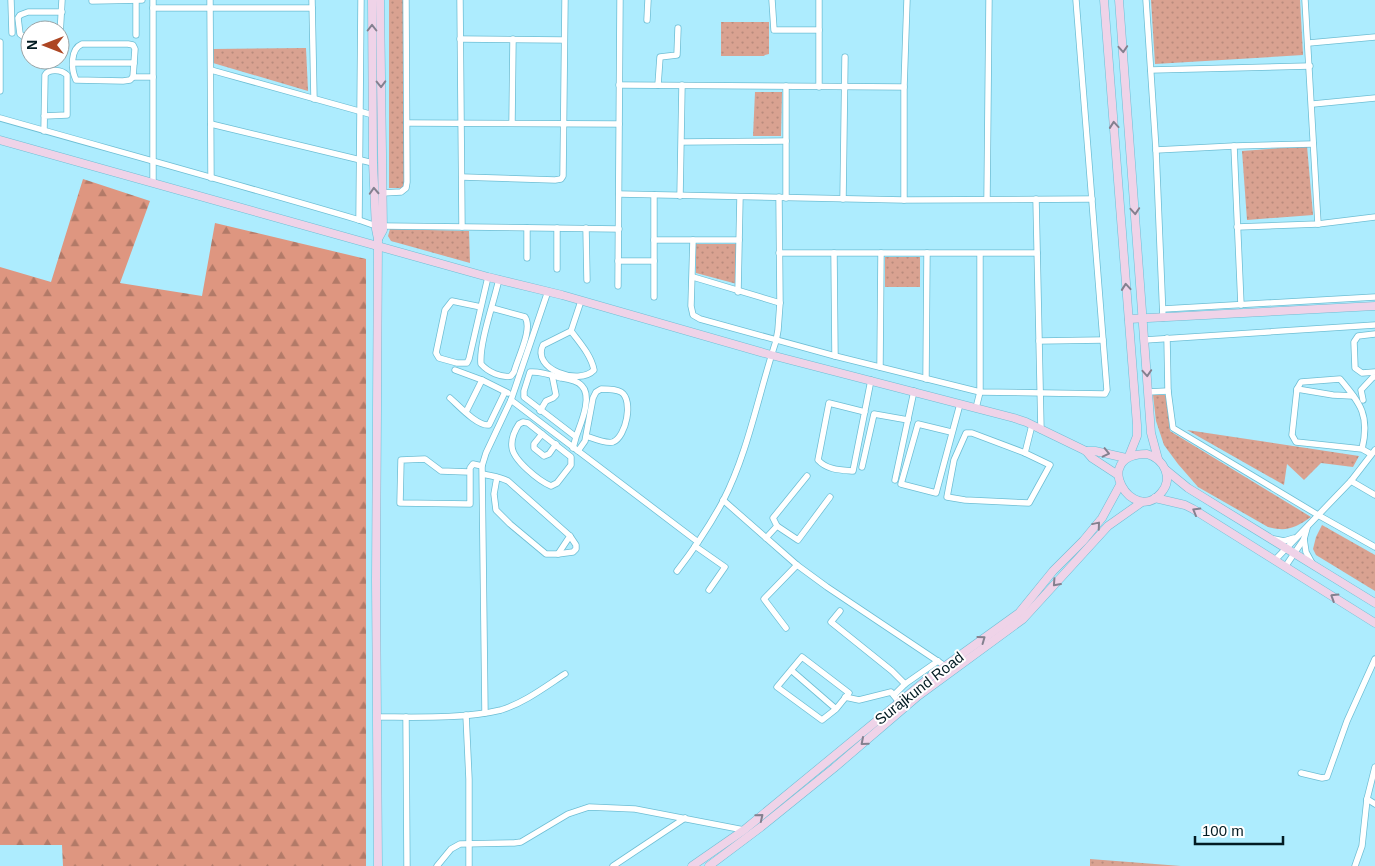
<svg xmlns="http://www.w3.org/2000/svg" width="1375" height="866" font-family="Helvetica,sans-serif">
  <defs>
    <pattern id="grass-dots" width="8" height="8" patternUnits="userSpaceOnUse" patternTransform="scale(1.25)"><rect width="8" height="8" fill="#d9a291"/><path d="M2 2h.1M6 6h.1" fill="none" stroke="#b98b7d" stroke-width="1.8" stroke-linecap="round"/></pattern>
    <pattern id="forest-firs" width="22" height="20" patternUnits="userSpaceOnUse" patternTransform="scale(1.25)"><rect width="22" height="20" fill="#de9680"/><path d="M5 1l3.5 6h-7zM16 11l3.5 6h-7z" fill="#b27a68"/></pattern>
  </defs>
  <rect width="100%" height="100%" fill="#adecfe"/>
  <!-- grass -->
  <g fill="url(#grass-dots)">
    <path d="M 389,0 L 404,0 L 405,188 L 389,188 Z"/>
    <path d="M 1151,0 L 1300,0 L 1303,55 L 1155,64 Z"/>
    <path d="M 721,22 L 769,22 L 769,54 L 765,55 L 764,56 L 721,56 Z"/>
    <path d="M 306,48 L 308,91 L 213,63 L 213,49 Z"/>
    <path d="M 755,92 L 782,92 L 781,136 L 753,136 Z"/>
    <path d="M 1307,146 L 1313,215 L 1247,220 L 1242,151 Z"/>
    <path d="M 390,229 L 469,231 L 470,263 L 391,241 L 388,236 Z"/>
    <path d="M 696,244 L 736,244 L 737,284 L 696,273 Z"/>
    <rect x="885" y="257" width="35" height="30"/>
    <path d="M 1153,395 L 1167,395 L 1170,431 L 1311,517 C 1295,528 1287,532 1268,527 L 1198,487 L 1178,464 L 1164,445 L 1156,421 Z"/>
    <path d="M 1187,430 L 1359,456 L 1353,467 L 1321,463 L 1304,480 L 1287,464 L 1284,485 Z"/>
    <path d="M 1322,525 L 1375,555 L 1375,591 L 1316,555 L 1313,549 L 1316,537 Z"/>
    <path d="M 1090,859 L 1181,866 L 1090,866 Z"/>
  </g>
  <!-- forest -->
  <path fill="url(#forest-firs)" d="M 83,179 L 150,201 L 120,283 L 202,296 L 215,223 L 366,259 L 366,866 L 63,866 L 62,845 L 0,845 L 0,267 L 51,282 Z"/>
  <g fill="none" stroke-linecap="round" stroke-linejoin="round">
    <defs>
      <g id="street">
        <path d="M 11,0 L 12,33"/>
        <path d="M 210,0 L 211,178"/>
        <path d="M 312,0 L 314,99"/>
        <path d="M 460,0 L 462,227"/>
        <path d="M 772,0 L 774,30 L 819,30"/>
        <path d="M 819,0 L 819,87"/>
        <path d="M 1146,0 L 1156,150 L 1163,318"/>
        <path d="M 1305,0 L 1318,224"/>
        <path d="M 92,1 L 142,0"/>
        <path d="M 153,8 L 312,8"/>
        <path d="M 647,20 L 648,0"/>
        <path d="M 60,35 L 62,0"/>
        <path d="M 136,35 L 136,0"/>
        <path d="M 30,37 L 24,37 L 20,34 L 18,18 L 20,15 L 28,12 L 62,12"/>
        <path d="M 460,39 L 564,40"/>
        <path d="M 0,42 L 0,91"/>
        <path d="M 1309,43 L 1375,37"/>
        <path d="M 82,44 L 128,44 L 133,45 L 135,49 L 133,77 L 130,80 L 123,81 L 76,80 C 71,69 70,49 82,44 Z"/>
        <path d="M 73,63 L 134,63"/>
        <path d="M 211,70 L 373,115"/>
        <path d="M 1151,70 L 1310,66"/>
        <path d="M 133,77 L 153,77"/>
        <path d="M 619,85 L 904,87"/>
        <path d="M 658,85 L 660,57 L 677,55 L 678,28"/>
        <path d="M 786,86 L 786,198"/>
        <path d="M 1313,104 L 1375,98"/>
        <path d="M 0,118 C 120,152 240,185 359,220 L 376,226"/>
        <path d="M 407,123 L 619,124"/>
        <path d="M 512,123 L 513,39"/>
        <path d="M 211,124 L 373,163"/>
        <path d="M 44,131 L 45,75 C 49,68 62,70 67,75 L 67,115 L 44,116"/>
        <path d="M 682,142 L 786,141"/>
        <path d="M 1234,146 L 1241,305"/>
        <path d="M 1156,150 L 1234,146 L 1313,144"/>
        <path d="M 462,177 L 555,180 L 561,179 L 563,176 L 565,0"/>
        <path d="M 153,183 L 153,0"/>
        <path d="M 382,193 L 401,192 L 406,188 L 407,182 L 406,0"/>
        <path d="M 619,194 L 904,200 L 1092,199"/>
        <path d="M 654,195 L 654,297"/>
        <path d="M 680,196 L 682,85"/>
        <path d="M 843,199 L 845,57"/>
        <path d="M 987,199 L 989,0"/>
        <path d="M 1036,199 L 1041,430"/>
        <path d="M 904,200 L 904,87 L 907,0"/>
        <path d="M 359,220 L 361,0"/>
        <path d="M 383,226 L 619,229"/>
        <path d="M 1237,227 L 1318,224 L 1375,217"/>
        <path d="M 527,228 L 527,258"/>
        <path d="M 586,228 L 587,280"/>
        <path d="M 654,240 L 739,240"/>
        <path d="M 693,240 L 691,306 L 693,315 L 700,319 L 835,356 L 980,392 L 1105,394 L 1107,390 L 1076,0"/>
        <path d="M 779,253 L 1037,253"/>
        <path d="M 834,253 L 835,356"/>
        <path d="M 618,261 L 654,261"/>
        <path d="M 557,269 L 557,228"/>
        <path d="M 693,277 L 780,303"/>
        <path d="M 618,286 L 620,0"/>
        <path d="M 738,292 L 740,197"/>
        <path d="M 481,307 L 452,301 L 445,310 L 436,353 L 439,358 L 457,363 L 467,363 L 469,359 L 488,277"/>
        <path d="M 492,308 L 525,317 C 533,329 518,357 514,372 L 511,376 C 501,378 488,372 481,364 C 479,343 494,302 499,279"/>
        <path d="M 1163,309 L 1375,297"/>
        <path d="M 571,331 C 580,343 591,355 594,370 C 579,386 531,369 543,345 L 571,331 L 581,301"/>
        <path d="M 1375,334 L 1358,336 L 1354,342 L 1355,368 L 1362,373 L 1375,372"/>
        <path d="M 1167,338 L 1168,391 L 1173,428 L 1318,515 L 1375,547"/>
        <path d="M 1145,340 L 1375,325"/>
        <path d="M 1039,341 L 1103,340"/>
        <path d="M 880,367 L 881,253"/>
        <path d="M 455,370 L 482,380 L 508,393"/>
        <path d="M 926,379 L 927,253"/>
        <path d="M 1297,389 L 1333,395 L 1353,396"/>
        <path d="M 1148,392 L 1168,391"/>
        <path d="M 450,398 C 459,406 477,426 489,425 L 505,392"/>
        <path d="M 511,400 L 698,542"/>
        <path d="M 1363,400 L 1361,390 L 1373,377 L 1375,377"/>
        <path d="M 976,408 L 980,392 L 980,254"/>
        <path d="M 540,411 L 546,401 L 553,398 L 556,395 L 552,375"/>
        <path d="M 466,412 L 482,380"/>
        <path d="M 865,412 L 829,403 L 818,460 C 827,470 840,470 853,471 L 871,380"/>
        <path d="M 523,422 L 528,423 L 571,457 L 571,465 L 557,483 L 551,486 C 539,481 513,460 512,447 C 511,439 515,430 519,424 Z"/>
        <path d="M 951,432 L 918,424 L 901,484 L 936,493 L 960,404"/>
        <path d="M 966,433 L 972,433 L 1025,453 L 1050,465 L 1029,503 L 965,500 L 947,497 L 954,460 Z"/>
        <path d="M 542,434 L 534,444 L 534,448 L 544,456 L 549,454 L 556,444"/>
        <path d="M 573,448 L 576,437 L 524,397 L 524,391 L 530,372 C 541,371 551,375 561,378 C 568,379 577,380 582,386 C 593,397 580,425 576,437"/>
        <path d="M 1362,449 C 1370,416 1361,404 1340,379 L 1301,382 L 1297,389 L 1292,435 L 1296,442 L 1362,449 L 1371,454"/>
        <path d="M 578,451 L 585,441 L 593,398 L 596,392 L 601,389 C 607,389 616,389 621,392 C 634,400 626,437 613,442 C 606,444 592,438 586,436"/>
        <path d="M 1025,453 L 1032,425"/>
        <path d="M 862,467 L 874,414 L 908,420"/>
        <path d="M 469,472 L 441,471 L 425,459 L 401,460 L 400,503 L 470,504 L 470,468 L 473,464 L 482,466"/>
        <path d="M 483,474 C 491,476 500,477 508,481 L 570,536 L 558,554 L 546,554 L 510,524 L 496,510 L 494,494 L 497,477"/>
        <path d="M 895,480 L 914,391"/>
        <path d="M 1351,481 L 1375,495"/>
        <path d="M 723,500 L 797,565 L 827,587 L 945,666"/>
        <path d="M 777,526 L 798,540 L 830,497"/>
        <path d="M 766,538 L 777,526 L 773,518 L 807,476"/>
        <path d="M 1274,539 L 1284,541 L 1294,538"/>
        <path d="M 1304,539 L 1306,552 L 1312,563"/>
        <path d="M 695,546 L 725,567 L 709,590"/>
        <path d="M 558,554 L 573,552 L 576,549 L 576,545 L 570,536"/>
        <path d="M 1275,560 L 1351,481 L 1375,450"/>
        <path d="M 1285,567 L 1304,539 L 1307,528"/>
        <path d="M 677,571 C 694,549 710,525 723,501 C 748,453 759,392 776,341 L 778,330 L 780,303 L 779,197"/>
        <path d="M 840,611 L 831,622 L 892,671 L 905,684"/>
        <path d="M 786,628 L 764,599 L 797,565"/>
        <path d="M 791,670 L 836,709 L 849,693 L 802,657 L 777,687 L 822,720 L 836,709"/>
        <path d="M 894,695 L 905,684 L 938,661"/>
        <path d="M 845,697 L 859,700 L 891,692 L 899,702"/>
        <path d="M 485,713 L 482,466 L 486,453 L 511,400 L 548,291"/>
        <path d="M 466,715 L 469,779 L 469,866"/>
        <path d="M 377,717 C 415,717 464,719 501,710 C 524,703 545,687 565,674"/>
        <path d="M 406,717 L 407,866"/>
        <path d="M 1301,773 L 1322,778 L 1327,777 L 1347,721 L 1375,659"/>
        <path d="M 1367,799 L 1375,804"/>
        <path d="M 437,866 L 451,849 L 460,844 L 514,843 L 521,842 L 568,814 L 589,807 L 635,809 L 744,830"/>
        <path d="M 613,866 L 685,818"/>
        <path d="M 1355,866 L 1362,846 L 1367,799 L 1375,767"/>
      </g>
      <g id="secondary">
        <path d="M 372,0 L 373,163 L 376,229 L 378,239 L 376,580 L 378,866"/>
        <path d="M 1104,0 L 1137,425 L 1137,436 L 1129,456"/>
        <path d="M 1119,0 L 1151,433 L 1158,459"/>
        <path d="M 0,140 L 488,277 L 562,295 L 771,355 L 1014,418 L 1026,422 L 1086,451 L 1092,458 L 1118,475"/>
        <path d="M 378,239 L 383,230 L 380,0"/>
        <path d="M 1129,319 L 1375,306"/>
        <path d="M 1086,451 L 1095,451 L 1126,458"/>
        <path d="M 1147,454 C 1164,459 1174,478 1161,493 C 1133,526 1089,454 1147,454 Z"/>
        <path d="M 1166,470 L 1188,488 L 1375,603"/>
        <path d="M 1155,498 L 1185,505 L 1193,509 L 1375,623"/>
        <path d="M 692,866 L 744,830 L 930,677 L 1019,613 L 1053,571 L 1083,541 L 1102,518 L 1120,485"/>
        <path d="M 709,866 L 761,827 L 834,768 L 918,696 L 1023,619 L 1108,526 L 1142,502"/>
      </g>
    </defs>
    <!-- street casing -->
    <use href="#street" stroke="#6ebed4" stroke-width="7"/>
    <!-- secondary casing -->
    <use href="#secondary" stroke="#6ebed4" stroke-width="9"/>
    <!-- street -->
    <use href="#street" stroke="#fff" stroke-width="5.5"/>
    <!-- secondary -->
    <use href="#secondary" stroke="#efd3e8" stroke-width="8"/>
  </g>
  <!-- one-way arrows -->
  <defs><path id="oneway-chevron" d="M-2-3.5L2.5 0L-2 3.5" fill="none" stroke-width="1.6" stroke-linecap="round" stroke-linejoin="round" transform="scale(1.25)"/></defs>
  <g stroke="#84808f">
    <use href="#oneway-chevron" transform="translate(372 28) rotate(-90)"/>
    <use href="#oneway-chevron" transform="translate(1123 49) rotate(86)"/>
    <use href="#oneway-chevron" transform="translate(381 84) rotate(89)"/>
    <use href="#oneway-chevron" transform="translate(1114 125) rotate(-95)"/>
    <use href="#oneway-chevron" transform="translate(374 191) rotate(-93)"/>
    <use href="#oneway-chevron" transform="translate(1135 211) rotate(86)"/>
    <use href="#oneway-chevron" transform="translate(1126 287) rotate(-95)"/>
    <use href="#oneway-chevron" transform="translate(1147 373) rotate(86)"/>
    <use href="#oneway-chevron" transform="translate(1106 453) rotate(13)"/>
    <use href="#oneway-chevron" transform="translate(1196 511) rotate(-150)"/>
    <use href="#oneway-chevron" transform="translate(1097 525) rotate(-50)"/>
    <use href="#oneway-chevron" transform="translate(1056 583) rotate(132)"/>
    <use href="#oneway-chevron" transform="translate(1334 597) rotate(-148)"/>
    <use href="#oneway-chevron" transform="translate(982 639) rotate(-36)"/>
    <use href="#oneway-chevron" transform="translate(864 742) rotate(139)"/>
    <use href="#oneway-chevron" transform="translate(760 817) rotate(-39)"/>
  </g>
  <g text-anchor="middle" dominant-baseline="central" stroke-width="4" stroke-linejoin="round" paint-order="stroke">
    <!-- street labels -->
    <g font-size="15" fill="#021b22" stroke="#fff">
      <text transform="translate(919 688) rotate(-38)">Surajkund Road</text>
    </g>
  </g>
  <!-- north arrow -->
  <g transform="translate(45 45) rotate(270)"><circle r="24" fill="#ffffff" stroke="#9aa4a7"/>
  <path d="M0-4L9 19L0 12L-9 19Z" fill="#ad4623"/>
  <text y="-8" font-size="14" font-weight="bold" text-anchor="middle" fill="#021b22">N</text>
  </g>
  <!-- scale -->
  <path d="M1195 836v8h88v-8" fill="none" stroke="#021b22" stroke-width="2.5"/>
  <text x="1202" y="836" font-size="15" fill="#021b22" stroke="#ffffff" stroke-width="4" paint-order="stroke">100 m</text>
</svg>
